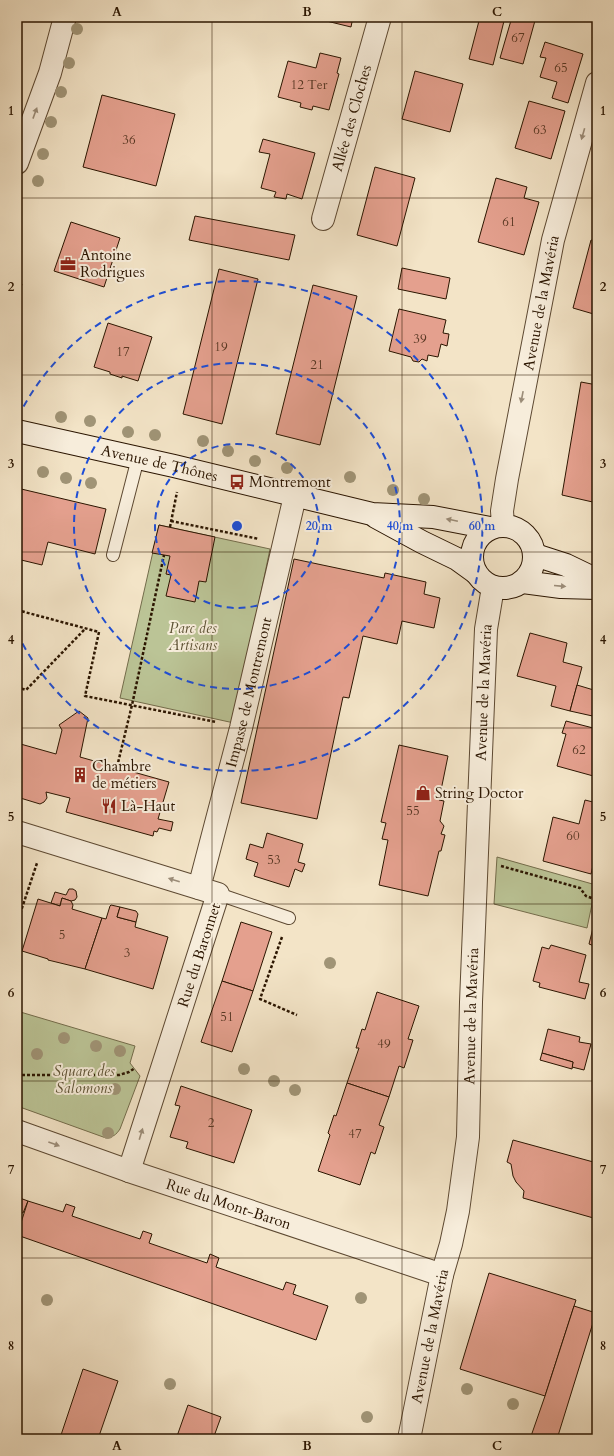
<svg xmlns="http://www.w3.org/2000/svg" width="614" height="1456" font-family="Cardo,serif">
  <rect width="100%" height="100%" fill="#f3e4c7"/>
  <filter id="stains"><feTurbulence type="fractalNoise" baseFrequency=".005" numOctaves="4"/><feColorMatrix values="0 0 0 0 .2 0 0 0 0 .09 0 0 0 0 .02 0 0 0 .5 -.17"/></filter>
  <radialGradient id="worn" r=".72"><stop offset=".6" stop-color="#630" stop-opacity="0"/><stop offset="1" stop-color="#630" stop-opacity=".3"/></radialGradient>
  <!-- green -->
  <g fill="#bbc496" stroke="#736c4b">
    <path d="M 159,525 L 270,549 L 234,723 L 120,698 Z"/>
    <path d="M 497,857 L 596,885 L 587,928 L 494,904 Z"/>
    <path d="M 17,1011 L 135,1046 L 130,1063 L 140,1076 L 120,1129 C 116,1135 113,1137 106,1138 L 17,1106 Z"/>
  </g>
  <!-- building -->
  <g fill="#e4a08e" stroke="#2b1500">
    <path d="M 310,17 L 353,17 L 351,27 Z"/>
    <path d="M 480,17 L 505,17 L 493,65 L 469,59 Z"/>
    <path d="M 512,17 L 536,17 L 523,64 L 500,58 Z"/>
    <path d="M 545,42 L 583,54 L 568,103 L 552,98 L 557,82 L 540,77 L 546,58 L 540,57 Z"/>
    <path d="M 320,53 L 341,58 L 337,73 L 339,74 L 329,110 L 313,106 L 312,110 L 300,107 L 301,103 L 278,97 L 288,61 L 316,68 Z"/>
    <path d="M 415,71 L 463,84 L 450,132 L 402,119 Z"/>
    <path d="M 102,95 L 175,114 L 156,186 L 83,167 Z"/>
    <path d="M 529,101 L 565,111 L 551,159 L 515,148 Z"/>
    <path d="M 263,139 L 315,153 L 302,199 L 287,194 L 286,199 L 274,197 L 276,192 L 261,188 L 270,154 L 259,152 Z"/>
    <path d="M 375,167 L 415,178 L 397,246 L 357,235 Z"/>
    <path d="M 496,178 L 527,187 L 524,198 L 539,202 L 524,255 L 478,242 Z"/>
    <path d="M 195,216 L 295,235 L 289,260 L 189,240 Z"/>
    <path d="M 71,222 L 120,238 L 104,287 L 54,271 Z"/>
    <path d="M 591,240 L 597,241 L 597,315 L 573,308 Z"/>
    <path d="M 402,268 L 450,278 L 446,299 L 398,289 Z"/>
    <path d="M 219,269 L 258,279 L 222,424 L 183,414 Z"/>
    <path d="M 17,282 L 22,284 L 18,299 L 17,299 Z"/>
    <path d="M 313,285 L 357,296 L 320,445 L 276,434 Z"/>
    <path d="M 399,309 L 446,320 L 443,333 L 449,334 L 447,346 L 441,344 L 438,357 L 428,355 L 427,361 L 422,359 L 419,362 L 413,361 L 411,357 L 389,351 Z"/>
    <path d="M 108,323 L 152,337 L 138,381 L 122,376 L 122,378 L 110,374 L 110,372 L 94,367 Z"/>
    <path d="M 581,382 L 597,385 L 597,503 L 562,495 Z"/>
    <path d="M 17,488 L 106,509 L 95,554 L 48,542 L 42,565 L 17,559 Z"/>
    <path d="M 159,525 L 215,537 L 206,582 L 199,581 L 195,602 L 166,596 L 171,575 L 166,574 L 170,556 L 152,553 Z"/>
    <path d="M 294,559 L 384,578 L 385,573 L 426,582 L 424,594 L 440,598 L 434,628 L 402,621 L 397,644 L 363,636 L 349,698 L 343,697 L 317,819 L 241,803 Z"/>
    <path d="M 530,633 L 567,643 L 563,662 L 582,667 L 570,711 L 551,706 L 556,686 L 517,676 Z"/>
    <path d="M 577,685 L 597,691 L 597,717 L 570,711 Z"/>
    <path d="M 79,711 L 88,718 L 80,757 L 169,782 L 158,819 L 173,822 L 171,831 L 159,828 L 157,832 L 154,831 L 153,836 L 66,812 L 70,798 L 46,792 L 47,798 L 44,802 L 40,804 L 17,797 L 17,743 L 56,754 L 62,730 L 59,725 Z"/>
    <path d="M 566,721 L 597,729 L 597,777 L 557,766 L 566,734 L 562,733 Z"/>
    <path d="M 399,745 L 448,756 L 439,800 L 444,801 L 440,821 L 444,826 L 441,834 L 445,835 L 441,851 L 439,851 L 428,896 L 379,885 L 388,840 L 382,839 L 386,823 L 381,822 Z"/>
    <path d="M 585,800 L 597,803 L 597,849 L 591,874 L 543,861 L 553,817 L 579,824 Z"/>
    <path d="M 267,833 L 303,844 L 298,862 L 305,864 L 302,872 L 295,869 L 289,887 L 254,876 L 258,863 L 246,859 L 250,844 L 263,848 Z"/>
    <path d="M 69,889 L 73,889 L 76,891 L 77,897 L 75,900 L 71,901 L 62,898 L 60,906 L 51,903 L 55,892 L 66,895 Z"/>
    <path d="M 62,898 L 71,901 L 73,905 L 72,909 L 102,918 L 85,969 L 48,960 L 48,959 L 22,951 L 38,899 L 60,906 Z"/>
    <path d="M 111,905 L 120,907 L 117,917 L 136,922 L 135,927 L 168,937 L 153,989 L 85,969 L 102,918 L 106,919 L 110,906 Z"/>
    <path d="M 120,907 L 136,911 L 138,914 L 136,922 L 117,917 Z"/>
    <path d="M 241,922 L 272,932 L 253,991 L 222,981 Z"/>
    <path d="M 593,928 L 597,929 L 597,947 L 589,944 Z"/>
    <path d="M 551,945 L 586,955 L 579,982 L 589,984 L 585,999 L 539,987 L 540,983 L 533,981 L 542,947 L 549,949 Z"/>
    <path d="M 222,981 L 253,991 L 232,1052 L 201,1042 Z"/>
    <path d="M 377,992 L 419,1006 L 408,1039 L 413,1040 L 404,1068 L 399,1066 L 389,1097 L 347,1083 L 359,1048 L 356,1048 L 362,1029 L 365,1030 Z"/>
    <path d="M 548,1029 L 580,1037 L 579,1042 L 591,1044 L 584,1070 L 572,1067 L 573,1062 L 542,1053 Z"/>
    <path d="M 542,1053 L 573,1062 L 572,1069 L 540,1060 Z"/>
    <path d="M 347,1083 L 389,1097 L 379,1125 L 384,1127 L 375,1154 L 371,1152 L 360,1185 L 318,1171 L 330,1135 L 328,1133 L 334,1115 L 336,1116 Z"/>
    <path d="M 181,1086 L 252,1110 L 234,1163 L 186,1148 L 188,1142 L 170,1137 L 180,1106 L 175,1105 Z"/>
    <path d="M 513,1140 L 597,1163 L 597,1219 L 523,1198 L 524,1191 L 516,1182 L 513,1176 L 511,1164 L 507,1162 Z"/>
    <path d="M 17,1197 L 28,1201 L 23,1213 L 17,1211 Z"/>
    <path d="M 28,1201 L 63,1212 L 66,1204 L 75,1207 L 72,1216 L 140,1239 L 143,1231 L 152,1234 L 149,1243 L 207,1263 L 210,1254 L 219,1258 L 216,1267 L 283,1290 L 286,1282 L 296,1285 L 293,1294 L 328,1306 L 316,1340 L 17,1235 Z"/>
    <path d="M 489,1273 L 576,1300 L 545,1396 L 460,1369 Z"/>
    <path d="M 574,1306 L 596,1313 L 557,1439 L 530,1439 L 545,1396 Z"/>
    <path d="M 83,1369 L 118,1381 L 98,1439 L 63,1439 L 60,1438 Z"/>
    <path d="M 188,1405 L 221,1417 L 213,1439 L 176,1439 Z"/>
    <path d="M 597,1420 L 597,1439 L 591,1439 Z"/>
  </g>
  <g fill="none" stroke-linecap="round" stroke-linejoin="round">
    <defs>
      <g id="lane">
        <path d="M 113,555 L 138,458"/>
        <path d="M 218,894 L 289,918"/>
      </g>
      <g id="street">
        <path d="M 17,163 L 50,73 L 65,17"/>
        <path id="s1" d="M 323,219 L 380,17"/>
        <path id="s2" d="M 503,525 L 502,511 L 507,479 L 553,240 L 597,83"/>
        <path d="M 17,832 L 218,894 L 129,1171"/>
        <path id="s3" d="M 199,888 L 241,728 L 295,496"/>
        <path id="s4" d="M 17,1131 L 129,1171 L 442,1275"/>
        <path id="s5" d="M 409,1439 L 442,1275 L 451,1244 L 458,1211 L 468,1137 L 471,1002 L 486,629 L 493,587"/>
      </g>
      <g id="secondary">
        <path id="s6" d="M 17,431 L 174,466 L 372,514 L 433,517 L 490,528"/>
        <path d="M 376,517 L 422,542 L 457,559 L 475,572"/>
        <circle cx="503" cy="557" r="31"/>
        <path d="M 535,555 L 566,565 L 597,580"/>
        <path d="M 523,582 L 561,587 L 597,588"/>
      </g>
    </defs>
    <!-- lane casing -->
    <use href="#lane" stroke="#5d4932" stroke-width="14"/>
    <!-- street casing -->
    <use href="#street" stroke="#5d4932" stroke-width="24"/>
    <!-- secondary casing -->
    <use href="#secondary" stroke="#2b1500" stroke-width="24"/>
    <!-- path -->
    <g stroke="#2b1500" stroke-width="2.5" stroke-dasharray="3 2" stroke-linecap="butt">
      <path d="M 171,521 L 259,539"/>
      <path d="M 170,527 L 177,492"/>
      <path d="M 17,610 L 99,632 L 85,696 L 216,722"/>
      <path d="M 17,687 L 26,690 L 85,629"/>
      <path d="M 117,767 L 132,705 L 164,555"/>
      <path d="M 501,866 L 580,888 L 586,896 L 597,900"/>
      <path d="M 17,923 L 37,863"/>
      <path d="M 282,937 L 260,999 L 297,1015"/>
      <path d="M 17,1075 L 119,1075 L 129,1072 L 135,1068"/>
    </g>
    <!-- lane -->
    <use href="#lane" stroke="#f7eddb" stroke-width="12"/>
    <!-- street -->
    <use href="#street" stroke="#f7eddb" stroke-width="22"/>
    <!-- secondary -->
    <use href="#secondary" stroke="#f7eddb" stroke-width="22"/>
  </g>
  <!-- trees -->
  <g fill="#a09476">
    <circle cx="77" cy="29" r="6"/>
    <circle cx="69" cy="63" r="6"/>
    <circle cx="61" cy="92" r="6"/>
    <circle cx="51" cy="122" r="6"/>
    <circle cx="43" cy="154" r="6"/>
    <circle cx="38" cy="181" r="6"/>
    <circle cx="61" cy="417" r="6"/>
    <circle cx="90" cy="421" r="6"/>
    <circle cx="128" cy="432" r="6"/>
    <circle cx="155" cy="435" r="6"/>
    <circle cx="203" cy="441" r="6"/>
    <circle cx="228" cy="451" r="6"/>
    <circle cx="255" cy="461" r="6"/>
    <circle cx="287" cy="468" r="6"/>
    <circle cx="43" cy="472" r="6"/>
    <circle cx="350" cy="477" r="6"/>
    <circle cx="66" cy="478" r="6"/>
    <circle cx="91" cy="483" r="6"/>
    <circle cx="393" cy="490" r="6"/>
    <circle cx="424" cy="499" r="6"/>
    <circle cx="330" cy="963" r="6"/>
    <circle cx="64" cy="1038" r="6"/>
    <circle cx="96" cy="1046" r="6"/>
    <circle cx="120" cy="1051" r="6"/>
    <circle cx="37" cy="1054" r="6"/>
    <circle cx="244" cy="1069" r="6"/>
    <circle cx="274" cy="1081" r="6"/>
    <circle cx="115" cy="1089" r="6"/>
    <circle cx="295" cy="1090" r="6"/>
    <circle cx="108" cy="1133" r="6"/>
    <circle cx="361" cy="1298" r="6"/>
    <circle cx="47" cy="1300" r="6"/>
    <circle cx="170" cy="1384" r="6"/>
    <circle cx="467" cy="1389" r="6"/>
    <circle cx="513" cy="1404" r="6"/>
    <circle cx="367" cy="1417" r="6"/>
  </g>
  <!-- one-way arrows -->
  <defs><path id="oneway-solid" d="M-6-.8H1V-3.2L6.5 0L1 3.2V.8H-6Z"/></defs>
  <g fill="#9b8c78">
    <use href="#oneway-solid" transform="translate(35 113) rotate(-70)"/>
    <use href="#oneway-solid" transform="translate(583 134) rotate(106)"/>
    <use href="#oneway-solid" transform="translate(522 397) rotate(101)"/>
    <use href="#oneway-solid" transform="translate(452 520) rotate(-168)"/>
    <use href="#oneway-solid" transform="translate(560 586) rotate(5)"/>
    <use href="#oneway-solid" transform="translate(174 880) rotate(-163)"/>
    <use href="#oneway-solid" transform="translate(141 1134) rotate(-73)"/>
    <use href="#oneway-solid" transform="translate(54 1144) rotate(20)"/>
  </g>
  <!-- grid -->
  <path fill="none" stroke="#2b1500" stroke-width="1" stroke-opacity="0.55" d="M 212,17 L 212,1439M 402,17 L 402,1439M 17,198 L 597,198M 17,375 L 597,375M 17,552 L 597,552M 17,728 L 597,728M 17,904 L 597,904M 17,1081 L 597,1081M 17,1258 L 597,1258"/>
  <!-- distance rings -->
  <g fill="none" stroke="#1d4ed8" stroke-width="2" stroke-dasharray="7 5">
    <circle cx="237" cy="526" r="82"/>
    <circle cx="237" cy="526" r="163"/>
    <path d="M18 417A245 245 0 1 1 18 635"/>
  </g>
  <!-- icons -->
  <defs>
    <symbol id="office-bare" viewBox="-9 -9 18 18"><path d="M-6-3h4V-5.5h4V-3h4V5H-6ZM-1-4.5V-3h2v-1.5ZM-6 0V1H6V0Z" fill="#8f2418" stroke="#f7eddb" stroke-width="2.5" paint-order="stroke"/></symbol>
    <symbol id="bus-bare" viewBox="-9 -9 18 18"><path d="M-5-6H5V4H4V6H2V4H-2V6H-4V4H-5ZM-3.5-4V0h7V-4ZM-3.5 1.2v1.5H-2V1.2ZM2 1.2v1.5H3.5V1.2Z" fill="#8f2418" stroke="#f7eddb" stroke-width="2.5" paint-order="stroke"/></symbol>
    <symbol id="building-bare" viewBox="-9 -9 18 18"><path d="M-4-6H4V6H1V3H-1V6H-4ZM-2.5-4.3h1.7v1.8h-1.7ZM.8-4.3h1.7v1.8H.8ZM-2.5-1h1.7V.8h-1.7ZM.8-1h1.7V.8H.8Z" fill="#8f2418" stroke="#f7eddb" stroke-width="2.5" paint-order="stroke"/></symbol>
    <symbol id="shop-bare" viewBox="-9 -9 18 18"><path d="M-5-2.5h2.3a2.7 3.5 0 0 1 5.4 0H5L5.5 6h-11ZM-1.5-2.5h3a1.5 2.3 0 0 0-3 0Z" fill="#8f2418" stroke="#f7eddb" stroke-width="2.5" paint-order="stroke"/></symbol>
    <symbol id="restaurant-bare" viewBox="-9 -9 18 18"><path d="M-5-6h1v4h1v-4h1v4h1v-4h1v5L-1.5 .5V6h-2V.5L-5-1ZM5-6V6H3V1.5H1.5Q1.5-4 5-6Z" fill="#8f2418" stroke="#f7eddb" stroke-width="2.5" paint-order="stroke"/></symbol>
  </defs>
  <g fill-rule="evenodd">
    <use href="#office-bare" x="57" y="253" width="22" height="22"/>
    <use href="#bus-bare" x="226" y="471" width="22" height="22"/>
    <use href="#building-bare" x="69" y="764" width="22" height="22"/>
    <use href="#shop-bare" x="412" y="782" width="22" height="22"/>
    <use href="#restaurant-bare" x="98" y="795" width="22" height="22"/>
  </g>
  <g text-anchor="middle" dominant-baseline="central" stroke-width="4" stroke-linejoin="round" paint-order="stroke">
    <!-- number labels -->
    <g font-size="13" fill="#593824">
      <text x="518" y="38">67</text>
      <text x="561" y="68">65</text>
      <text x="309" y="85">12 Ter</text>
      <text x="540" y="130">63</text>
      <text x="129" y="140">36</text>
      <text x="509" y="222">61</text>
      <text x="420" y="339">39</text>
      <text x="221" y="347">19</text>
      <text x="123" y="352">17</text>
      <text x="317" y="365">21</text>
      <text x="579" y="750">62</text>
      <text x="413" y="811">55</text>
      <text x="573" y="836">60</text>
      <text x="274" y="860">53</text>
      <text x="62" y="935">5</text>
      <text x="127" y="953">3</text>
      <text x="227" y="1017">51</text>
      <text x="384" y="1044">49</text>
      <text x="211" y="1123">2</text>
      <text x="355" y="1134">47</text>
    </g>
    <!-- street labels -->
    <g font-size="15" fill="#2b1500" stroke="#f7eddb">
      <text stroke="none"><textPath href="#s1" startOffset="105">Allée des Cloches</textPath></text>
      <text stroke="none"><textPath href="#s2" startOffset="226">Avenue de la Mavéria</textPath></text>
      <text stroke="none"><textPath href="#s6" startOffset="146">Avenue de Thônes</textPath></text>
      <text stroke="none"><textPath href="#s5" startOffset="753">Avenue de la Mavéria</textPath></text>
      <text stroke="none"><textPath href="#s3" startOffset="202">Impasse de Montremont</textPath></text>
      <text transform="translate(199 955) rotate(-72)">Rue du Baronnet</text>
      <text stroke="none"><textPath href="#s5" startOffset="429">Avenue de la Mavéria</textPath></text>
      <text stroke="none"><textPath href="#s4" startOffset="224">Rue du Mont-Baron</textPath></text>
      <text stroke="none"><textPath href="#s5" startOffset="105">Avenue de la Mavéria</textPath></text>
    </g>
    <!-- poi labels -->
    <g font-size="15" fill="#2b1500" stroke="#f7eddb" text-anchor="start">
      <text x="80" y="255">Antoine<tspan x="80" dy="17">Rodrigues</tspan></text>
      <text x="249" y="482">Montremont</text>
      <text x="92" y="766">Chambre<tspan x="92" dy="17">de métiers</tspan></text>
      <text x="435" y="793">String Doctor</text>
      <text x="121" y="806">Là-Haut</text>
    </g>
    <!-- park labels -->
    <g font-size="15" font-style="italic" fill="#5d5234" stroke="#f7eddb">
      <text x="193" y="628">Parc des<tspan x="193" dy="17">Artisans</tspan></text>
      <text x="84" y="1071">Square des<tspan x="84" dy="17">Salomons</tspan></text>
    </g>
  </g>
  <circle cx="237" cy="526" r="6" fill="#1d4ed8" stroke="#f7eddb" stroke-width="2"/>
  <g font-size="12" text-anchor="middle" font-weight="bold" fill="#1d4ed8" stroke="#f7eddb" stroke-width="4" stroke-linejoin="round" paint-order="stroke">
    <text x="319" y="530">20 m</text>
    <text x="400" y="530">40 m</text>
    <text x="482" y="530">60 m</text>
  </g>
  <!-- margin -->
  <rect width="614" height="1456" fill="none" stroke="#f3e4c7" stroke-width="44"/>
  <rect x="22" y="22" width="570" height="1412" fill="none" stroke="#2b1500" stroke-width="1.5"/>
  <g font-size="13" text-anchor="middle" font-weight="bold" fill="#2b1500">
    <text x="117" y="16">A</text>
    <text x="307" y="16">B</text>
    <text x="497" y="16">C</text>
    <text x="11" y="115">1</text>
    <text x="603" y="115">1</text>
    <text x="11" y="291">2</text>
    <text x="603" y="291">2</text>
    <text x="11" y="468">3</text>
    <text x="603" y="468">3</text>
    <text x="11" y="644">4</text>
    <text x="603" y="644">4</text>
    <text x="11" y="821">5</text>
    <text x="603" y="821">5</text>
    <text x="11" y="997">6</text>
    <text x="603" y="997">6</text>
    <text x="11" y="1174">7</text>
    <text x="603" y="1174">7</text>
    <text x="11" y="1350">8</text>
    <text x="603" y="1350">8</text>
    <text x="117" y="1450">A</text>
    <text x="307" y="1450">B</text>
    <text x="497" y="1450">C</text>
  </g>
  <rect width="100%" height="100%" filter="url(#stains)"/>
  <rect width="100%" height="100%" fill="url(#worn)"/>
</svg>
